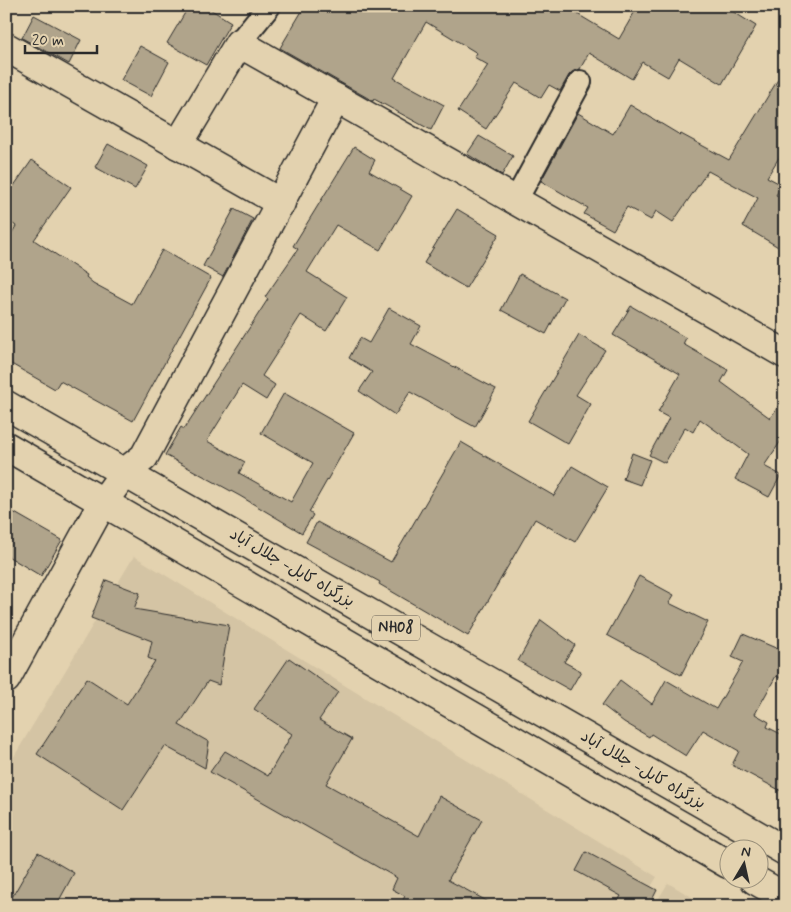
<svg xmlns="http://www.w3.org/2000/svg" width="791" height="912" font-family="Mynerve,'Playpen Sans Arabic',sans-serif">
  <rect width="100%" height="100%" fill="#e3d2af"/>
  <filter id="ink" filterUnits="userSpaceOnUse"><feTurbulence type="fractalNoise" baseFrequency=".02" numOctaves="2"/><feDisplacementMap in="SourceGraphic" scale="10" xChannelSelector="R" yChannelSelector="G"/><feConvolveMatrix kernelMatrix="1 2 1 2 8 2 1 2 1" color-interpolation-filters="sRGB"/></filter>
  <g filter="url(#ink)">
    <!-- built -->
    <g fill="#d4c4a4">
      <path d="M 134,556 L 657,877 L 639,906 L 6,906 L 6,770 Z"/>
      <path d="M 668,883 L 707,906 L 654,906 Z"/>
    </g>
    <!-- building -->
    <g fill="#b0a48b" stroke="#2b2b2b">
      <path d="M 189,6 L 205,6 L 231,22 L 206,65 L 167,43 Z"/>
      <path d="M 305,6 L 564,6 L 619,39 L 638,6 L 724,6 L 756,26 L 722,84 L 679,58 L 668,77 L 642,62 L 632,79 L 589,53 L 580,69 L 574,71 L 569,75 L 560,91 L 549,85 L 541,98 L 516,83 L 486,129 L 458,111 L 488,65 L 474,57 L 477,53 L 426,22 L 394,78 L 444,105 L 431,130 L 374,99 L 373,101 L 280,48 Z"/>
      <path d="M 34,15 L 81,40 L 69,64 L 22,38 Z"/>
      <path d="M 140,46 L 169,62 L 151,96 L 121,80 Z"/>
      <path d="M 785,68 L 785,148 L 767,177 L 782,185 L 776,195 L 785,200 L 785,251 L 743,226 L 758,198 L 708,171 L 673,222 L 656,211 L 651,220 L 627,207 L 613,230 L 584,214 L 588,208 L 541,181 L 578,113 L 613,134 L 630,105 L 680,135 L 681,134 L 729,160 Z"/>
      <path d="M 479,136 L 513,156 L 502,175 L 467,154 Z"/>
      <path d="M 108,144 L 148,166 L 135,189 L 95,167 Z"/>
      <path d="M 354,147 L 375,160 L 369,171 L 412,196 L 380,250 L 336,225 L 307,272 L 347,297 L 326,331 L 301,315 L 262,376 L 275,385 L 266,400 L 242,385 L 207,441 L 245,462 L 239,473 L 291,502 L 313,463 L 261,433 L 284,393 L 354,433 L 309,512 L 313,515 L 302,533 L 240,496 L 165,455 L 181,427 L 184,429 L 268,299 L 265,297 L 298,249 L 293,246 Z"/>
      <path d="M 32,160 L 71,187 L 34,240 L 87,275 L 86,277 L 93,283 L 132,304 L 162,250 L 211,278 L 133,421 L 60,381 L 55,389 L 6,361 L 6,243 L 16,226 L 6,219 L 6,197 Z"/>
      <path d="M 234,209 L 253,219 L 223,277 L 203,266 Z"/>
      <path d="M 457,209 L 499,234 L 466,288 L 424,263 Z"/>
      <path d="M 520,274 L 565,298 L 546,334 L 501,310 Z"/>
      <path d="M 631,306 L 686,338 L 683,344 L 728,370 L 721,382 L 770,418 L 785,397 L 785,435 L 764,466 L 781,475 L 769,497 L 735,479 L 748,454 L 700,419 L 693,432 L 685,427 L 665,463 L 649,455 L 669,418 L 658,412 L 680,374 L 613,335 Z"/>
      <path d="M 389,308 L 421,326 L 411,344 L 496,389 L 475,427 L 410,392 L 395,415 L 359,391 L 372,372 L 349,358 L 360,338 L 369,343 Z"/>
      <path d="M 579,335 L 605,350 L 576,395 L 591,404 L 568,444 L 528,421 Z"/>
      <path d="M 461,442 L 554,496 L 572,466 L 608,487 L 575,542 L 535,519 L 468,636 L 379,584 L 380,582 L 306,542 L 317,522 L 391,562 Z"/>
      <path d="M 632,453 L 650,460 L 640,485 L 623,479 Z"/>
      <path d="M 6,508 L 62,540 L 41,576 L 6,555 Z"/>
      <path d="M 639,576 L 674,595 L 669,603 L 708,622 L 681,675 L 607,635 Z"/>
      <path d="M 106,580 L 140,593 L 134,609 L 229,625 L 219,685 L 208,681 L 179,725 L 209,742 L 205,768 L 165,746 L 123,810 L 37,754 L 87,678 L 127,704 L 155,661 L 148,658 L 152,641 L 91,618 Z"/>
      <path d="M 541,620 L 575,645 L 564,662 L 581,671 L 570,690 L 518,661 Z"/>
      <path d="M 743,634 L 785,652 L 785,667 L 780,678 L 776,676 L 755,714 L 769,722 L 767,727 L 785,736 L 785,793 L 732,765 L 739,751 L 703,730 L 686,756 L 651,734 L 649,737 L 624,722 L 602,705 L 620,680 L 652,704 L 666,680 L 716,709 L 743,662 L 732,657 Z"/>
      <path d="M 289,658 L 338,692 L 319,720 L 352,739 L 326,784 L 419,836 L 439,796 L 482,820 L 448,880 L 496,906 L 400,906 L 405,896 L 392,889 L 397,878 L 210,772 L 225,751 L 268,776 L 292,734 L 254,709 Z"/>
      <path d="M 38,852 L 74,873 L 56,906 L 7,906 Z"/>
      <path d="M 586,852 L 657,890 L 649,906 L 615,906 L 621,896 L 576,871 Z"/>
    </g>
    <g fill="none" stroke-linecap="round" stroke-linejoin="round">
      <defs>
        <g id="street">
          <path d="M 239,43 L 269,6"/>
          <path d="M 516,200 L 580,82"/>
        </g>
        <g id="secondary">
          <path d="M 6,47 L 281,203"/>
          <path d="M 178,145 L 239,43 L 785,354"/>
          <path d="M 6,679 L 103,502 L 125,472 L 144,457 L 336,98"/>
        </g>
        <g id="highway">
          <path d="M 6,405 L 785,851"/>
          <path d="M 6,446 L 728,864"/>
          <path d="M 755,880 L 785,897"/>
        </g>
      </defs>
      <!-- street casing -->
      <use href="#street" stroke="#2b2b2b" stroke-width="26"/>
      <!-- secondary casing -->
      <use href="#secondary" stroke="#2b2b2b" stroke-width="31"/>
      <!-- highway casing -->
      <use href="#highway" stroke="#2b2b2b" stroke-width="31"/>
      <!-- street -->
      <use href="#street" stroke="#e3d2af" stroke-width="22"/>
      <!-- secondary -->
      <use href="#secondary" stroke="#e3d2af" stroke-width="28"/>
      <!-- highway -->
      <use href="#highway" stroke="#e3d2af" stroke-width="28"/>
    </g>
  </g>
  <g text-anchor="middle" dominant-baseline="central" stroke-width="4" stroke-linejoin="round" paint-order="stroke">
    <!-- shield labels -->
    <rect fill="#e3d2af" stroke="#625d53" stroke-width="1" x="372" y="615.5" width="48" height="25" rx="4"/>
    <g font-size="15" font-weight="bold" fill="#2b2b2b">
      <text x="396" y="628">NH08</text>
    </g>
    <!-- street labels -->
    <g font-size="16" fill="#2b2b2b" stroke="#e3d2af">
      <text transform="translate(292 568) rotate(30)">بزرگراه کابل- جلال آباد</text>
      <text transform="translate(643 770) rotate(30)">بزرگراه کابل- جلال آباد</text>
    </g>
  </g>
  <!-- margin -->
  <rect width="791" height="912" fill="none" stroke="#e3d2af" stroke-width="25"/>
  <rect x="12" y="12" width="766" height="887" fill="none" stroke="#2b2b2b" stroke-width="2" filter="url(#ink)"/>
  <!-- north arrow -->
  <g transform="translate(744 864) rotate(9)"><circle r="24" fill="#e3d2af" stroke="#998f7a"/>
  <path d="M0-4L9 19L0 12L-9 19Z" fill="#2b2b2b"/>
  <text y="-8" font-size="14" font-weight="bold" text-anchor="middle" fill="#2b2b2b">N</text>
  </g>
  <!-- scale -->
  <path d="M25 45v8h72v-8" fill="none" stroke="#2b2b2b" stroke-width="2.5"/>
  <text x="32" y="45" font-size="15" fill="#2b2b2b" stroke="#e3d2af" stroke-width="4" paint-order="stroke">20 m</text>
</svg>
